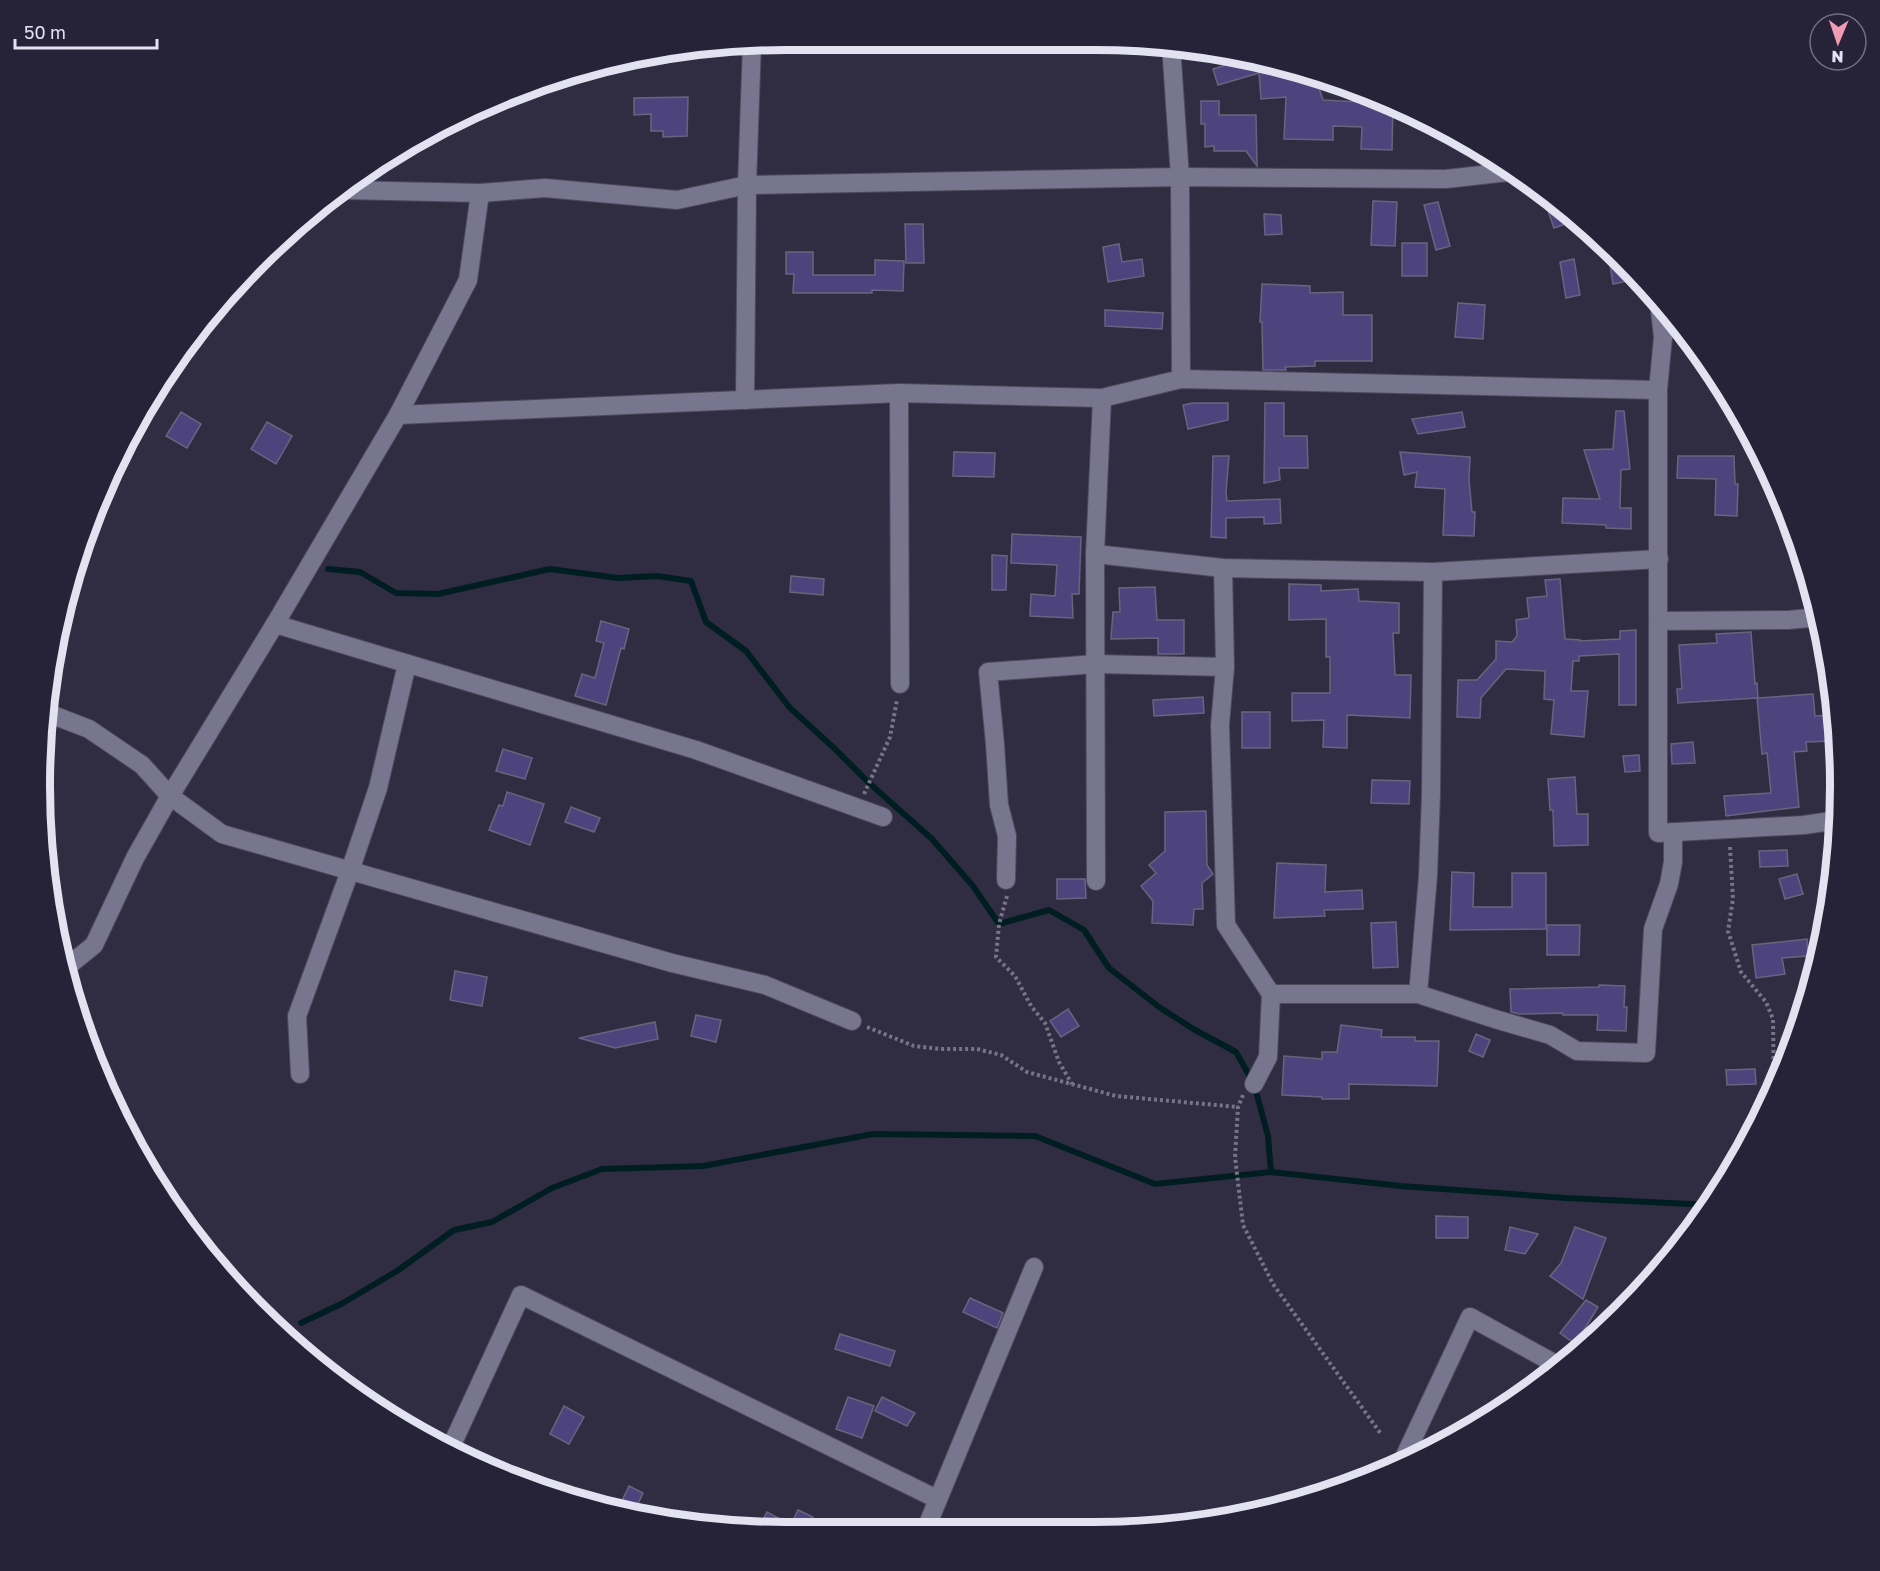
<svg xmlns="http://www.w3.org/2000/svg" width="1880" height="1571" font-family="'Golos Text',sans-serif">
  <rect width="100%" height="100%" fill="#302d43"/>
  <g fill="none" stroke-linecap="round" stroke-linejoin="round">
    <!-- stream -->
    <g stroke="#001e21" stroke-width="6">
      <path d="M 328,569 L 360,572 L 396,593 L 438,594 L 550,569 L 618,578 L 657,576 L 691,581 L 706,622 L 746,651 L 790,708 L 833,747 L 869,783 L 932,839 L 973,886 L 999,924 L 1049,910 L 1084,930 L 1109,968 L 1159,1007 L 1195,1030 L 1236,1052 L 1254,1084 L 1268,1136 L 1271,1172"/>
      <path d="M 301,1323 L 343,1303 L 397,1271 L 454,1230 L 492,1222 L 552,1188 L 602,1169 L 703,1166 L 873,1134 L 1035,1136 L 1155,1184 L 1271,1172 L 1401,1186 L 1566,1198 L 1711,1205"/>
    </g>
  </g>
  <!-- building -->
  <g fill="#4e447d" stroke="#67657d" stroke-width="1.5">
    <path d="M 1252,57 L 1288,65 L 1315,75 L 1323,100 L 1378,103 L 1378,98 L 1393,104 L 1392,150 L 1361,149 L 1362,127 L 1333,126 L 1333,140 L 1284,139 L 1286,97 L 1261,99 L 1259,73 L 1218,85 L 1213,69 Z"/>
    <path d="M 688,97 L 687,136 L 663,137 L 663,131 L 651,131 L 651,114 L 634,115 L 634,98 Z"/>
    <path d="M 1201,101 L 1219,101 L 1219,115 L 1256,115 L 1257,166 L 1246,151 L 1214,151 L 1214,146 L 1205,147 L 1205,124 L 1201,124 Z"/>
    <path d="M 1541,191 L 1577,220 L 1554,228 Z"/>
    <path d="M 1373,201 L 1397,202 L 1395,246 L 1371,245 Z"/>
    <path d="M 1438,202 L 1450,246 L 1436,250 L 1424,205 Z"/>
    <path d="M 1264,214 L 1281,215 L 1282,234 L 1265,235 Z"/>
    <path d="M 905,224 L 923,224 L 924,263 L 906,263 Z"/>
    <rect x="1402" y="243" width="25" height="33"/>
    <path d="M 1119,244 L 1122,262 L 1142,259 L 1144,276 L 1108,282 L 1103,247 Z"/>
    <path d="M 1607,245 L 1624,260 L 1628,281 L 1613,284 Z"/>
    <path d="M 786,252 L 813,252 L 813,275 L 875,275 L 875,260 L 904,261 L 903,291 L 872,290 L 872,293 L 793,293 L 794,274 L 786,274 Z"/>
    <path d="M 1574,259 L 1580,295 L 1566,298 L 1560,262 Z"/>
    <path d="M 1262,284 L 1310,286 L 1310,293 L 1343,292 L 1343,315 L 1372,315 L 1372,361 L 1315,361 L 1315,366 L 1285,367 L 1286,370 L 1263,370 L 1262,322 L 1260,322 Z"/>
    <path d="M 1458,303 L 1485,305 L 1483,339 L 1455,337 Z"/>
    <path d="M 1105,310 L 1163,313 L 1162,329 L 1105,326 Z"/>
    <path d="M 1193,403 L 1228,403 L 1228,420 L 1188,429 L 1183,405 Z"/>
    <path d="M 1265,403 L 1284,403 L 1284,436 L 1307,436 L 1308,468 L 1279,468 L 1280,480 L 1264,483 Z"/>
    <path d="M 1616,411 L 1624,411 L 1630,469 L 1621,470 L 1620,508 L 1631,508 L 1631,529 L 1606,528 L 1606,525 L 1562,523 L 1563,498 L 1600,499 L 1584,450 L 1613,449 Z"/>
    <path d="M 181,412 L 201,424 L 187,448 L 166,436 Z"/>
    <path d="M 1462,412 L 1465,427 L 1418,434 L 1412,419 Z"/>
    <path d="M 267,422 L 292,436 L 276,464 L 251,449 Z"/>
    <path d="M 954,452 L 995,453 L 994,477 L 953,476 Z"/>
    <path d="M 1400,452 L 1470,457 L 1469,480 L 1472,512 L 1475,512 L 1474,536 L 1443,535 L 1445,489 L 1415,487 L 1417,472 L 1404,475 Z"/>
    <path d="M 1213,456 L 1229,456 L 1226,492 L 1227,501 L 1280,499 L 1281,523 L 1264,524 L 1264,517 L 1226,518 L 1226,538 L 1211,537 Z"/>
    <path d="M 1678,456 L 1734,456 L 1735,484 L 1738,484 L 1737,516 L 1715,515 L 1716,479 L 1677,478 Z"/>
    <path d="M 1012,534 L 1081,537 L 1079,594 L 1072,594 L 1073,618 L 1030,616 L 1031,594 L 1055,596 L 1057,565 L 1011,563 Z"/>
    <path d="M 992,555 L 1007,556 L 1006,590 L 992,590 Z"/>
    <path d="M 791,576 L 824,579 L 823,595 L 790,592 Z"/>
    <path d="M 1560,579 L 1565,639 L 1580,640 L 1580,641 L 1620,639 L 1620,631 L 1636,630 L 1636,705 L 1619,705 L 1619,654 L 1579,656 L 1579,661 L 1573,661 L 1571,691 L 1588,691 L 1584,737 L 1551,734 L 1554,700 L 1544,699 L 1545,671 L 1506,669 L 1481,698 L 1480,718 L 1457,717 L 1458,680 L 1477,680 L 1496,659 L 1496,641 L 1512,642 L 1517,636 L 1516,620 L 1529,618 L 1527,598 L 1547,596 L 1545,580 Z"/>
    <path d="M 1289,584 L 1321,585 L 1321,591 L 1358,589 L 1359,601 L 1399,603 L 1399,633 L 1393,633 L 1395,675 L 1411,675 L 1410,718 L 1347,715 L 1347,748 L 1323,747 L 1324,720 L 1292,721 L 1292,693 L 1330,693 L 1330,657 L 1326,657 L 1326,619 L 1289,620 Z"/>
    <path d="M 1155,587 L 1157,620 L 1184,620 L 1184,654 L 1158,654 L 1158,638 L 1111,639 L 1113,612 L 1120,612 L 1119,588 Z"/>
    <path d="M 601,621 L 629,629 L 624,649 L 621,648 L 606,705 L 575,696 L 582,674 L 595,678 L 604,643 L 596,641 Z"/>
    <path d="M 1751,632 L 1755,684 L 1757,683 L 1758,698 L 1813,694 L 1815,716 L 1831,715 L 1833,741 L 1806,742 L 1807,751 L 1794,752 L 1799,807 L 1726,816 L 1724,796 L 1771,793 L 1767,753 L 1762,754 L 1757,698 L 1678,703 L 1677,689 L 1682,689 L 1679,645 L 1717,643 L 1716,634 Z"/>
    <path d="M 1203,697 L 1204,713 L 1154,716 L 1153,700 Z"/>
    <rect x="1242" y="712" width="28" height="36"/>
    <path d="M 1693,742 L 1695,763 L 1672,764 L 1671,744 Z"/>
    <path d="M 503,749 L 532,758 L 525,779 L 496,771 Z"/>
    <path d="M 1639,755 L 1640,771 L 1625,772 L 1623,756 Z"/>
    <path d="M 1575,777 L 1577,814 L 1588,814 L 1588,845 L 1554,846 L 1553,810 L 1550,810 L 1548,779 Z"/>
    <path d="M 1372,780 L 1410,781 L 1409,804 L 1371,803 Z"/>
    <path d="M 507,792 L 544,804 L 530,845 L 489,830 L 499,805 L 503,806 Z"/>
    <path d="M 571,807 L 600,818 L 594,832 L 565,822 Z"/>
    <path d="M 1206,811 L 1207,865 L 1213,874 L 1202,883 L 1203,909 L 1194,909 L 1193,925 L 1152,923 L 1153,901 L 1141,886 L 1156,873 L 1149,865 L 1165,851 L 1165,812 Z"/>
    <path d="M 1787,850 L 1788,866 L 1760,867 L 1759,851 Z"/>
    <path d="M 1277,863 L 1326,865 L 1325,892 L 1362,890 L 1363,909 L 1324,910 L 1325,916 L 1274,918 Z"/>
    <path d="M 1452,872 L 1474,873 L 1473,907 L 1512,907 L 1512,873 L 1546,873 L 1546,929 L 1450,930 Z"/>
    <path d="M 1797,874 L 1803,894 L 1785,899 L 1779,879 Z"/>
    <path d="M 1057,879 L 1085,879 L 1086,898 L 1057,899 Z"/>
    <path d="M 1396,922 L 1398,967 L 1373,968 L 1371,923 Z"/>
    <path d="M 1547,925 L 1580,925 L 1579,955 L 1547,955 Z"/>
    <path d="M 1807,939 L 1808,956 L 1782,958 L 1785,974 L 1756,978 L 1752,945 Z"/>
    <path d="M 455,971 L 487,977 L 482,1006 L 450,1000 Z"/>
    <path d="M 1599,985 L 1625,986 L 1624,1007 L 1627,1007 L 1626,1031 L 1597,1030 L 1598,1015 L 1563,1015 L 1563,1013 L 1520,1014 L 1511,1012 L 1510,989 L 1599,987 Z"/>
    <path d="M 1068,1009 L 1079,1026 L 1061,1037 L 1050,1021 Z"/>
    <path d="M 696,1015 L 721,1020 L 716,1042 L 691,1036 Z"/>
    <path d="M 655,1022 L 658,1039 L 615,1048 L 579,1038 Z"/>
    <path d="M 1341,1025 L 1382,1030 L 1381,1037 L 1415,1037 L 1415,1041 L 1439,1041 L 1437,1086 L 1349,1084 L 1349,1099 L 1322,1099 L 1322,1097 L 1282,1095 L 1284,1056 L 1322,1059 L 1322,1052 L 1337,1052 Z"/>
    <path d="M 1476,1034 L 1490,1040 L 1483,1057 L 1469,1051 Z"/>
    <path d="M 1755,1069 L 1756,1084 L 1727,1085 L 1726,1070 Z"/>
    <path d="M 1436,1216 L 1468,1217 L 1468,1238 L 1436,1238 Z"/>
    <path d="M 1510,1227 L 1538,1234 L 1525,1254 L 1505,1250 Z"/>
    <path d="M 1575,1227 L 1606,1238 L 1583,1299 L 1550,1276 L 1561,1263 Z"/>
    <path d="M 970,1298 L 1003,1313 L 997,1328 L 963,1312 Z"/>
    <path d="M 1586,1300 L 1598,1307 L 1584,1330 L 1595,1336 L 1581,1348 L 1560,1333 Z"/>
    <path d="M 840,1334 L 895,1351 L 890,1366 L 835,1349 Z"/>
    <path d="M 848,1397 L 874,1406 L 862,1438 L 836,1429 Z"/>
    <path d="M 882,1397 L 915,1413 L 907,1426 L 875,1411 Z"/>
    <path d="M 564,1406 L 584,1417 L 569,1444 L 550,1434 Z"/>
    <path d="M 629,1486 L 643,1493 L 635,1510 L 619,1507 Z"/>
    <path d="M 798,1510 L 813,1517 L 806,1531 L 758,1530 L 767,1512 L 791,1525 Z"/>
  </g>
  <g fill="none" stroke-linecap="round" stroke-linejoin="round">
    <defs>
      <g id="minor">
        <path d="M 1171,45 L 1180,177 L 1181,379"/>
        <path d="M 345,190 L 480,193 L 545,188 L 677,200 L 747,185 L 1180,177 L 1446,179 L 1517,171"/>
        <path d="M 1659,302 L 1663,337 L 1658,390 L 1658,833 L 1804,825 L 1838,820"/>
        <path d="M 899,393 L 900,684"/>
        <path d="M 745,400 L 747,185 L 752,43"/>
        <path d="M 398,415 L 899,393 L 1102,398 L 1181,379 L 1658,390"/>
        <path d="M 1095,554 L 1223,568 L 1433,572 L 1659,559"/>
        <path d="M 1223,568 L 1225,667 L 1220,725 L 1226,925 L 1271,994 L 1268,1057 L 1254,1084"/>
        <path d="M 1659,621 L 1788,620 L 1820,617"/>
        <path d="M 275,624 L 398,415 L 468,280 L 480,193"/>
        <path d="M 45,712 L 89,729 L 142,765 L 170,796 L 222,834 L 672,963 L 765,985 L 852,1021"/>
        <path d="M 1006,880 L 1007,836 L 999,805 L 995,744 L 988,672 L 1096,664 L 1225,667"/>
        <path d="M 1096,881 L 1095,554 L 1102,398"/>
        <path d="M 68,966 L 94,945 L 135,858 L 170,796 L 275,624 L 696,750 L 883,817"/>
        <path d="M 1271,994 L 1418,994 L 1495,1019 L 1550,1035 L 1577,1051 L 1646,1053 L 1653,929 L 1669,884 L 1673,862 L 1673,832"/>
        <path d="M 1418,994 L 1428,876 L 1431,794 L 1433,572"/>
        <path d="M 300,1074 L 297,1016 L 350,871 L 378,788 L 407,664"/>
        <path d="M 450,1449 L 521,1295 L 937,1499"/>
        <path d="M 1401,1464 L 1470,1317 L 1559,1366"/>
        <path d="M 925,1531 L 1034,1267"/>
      </g>
    </defs>
    <!-- minor casing -->
    <use href="#minor" stroke="#4d4a5d" stroke-width="20"/>
    <!-- path -->
    <g stroke="#767487" stroke-width="4" stroke-dasharray="3 3" stroke-linecap="butt">
      <path d="M 864,794 L 890,737 L 897,700"/>
      <path d="M 1730,847 L 1733,899 L 1728,931 L 1741,972 L 1766,1002 L 1773,1019 L 1774,1091"/>
      <path d="M 1007,896 L 999,924 L 996,957 L 1015,976 L 1031,1006 L 1045,1023 L 1059,1062 L 1072,1084"/>
      <path d="M 867,1027 L 914,1046 L 940,1049 L 977,1049 L 1001,1055 L 1027,1072 L 1116,1096 L 1238,1107"/>
      <path d="M 1243,1095 L 1238,1107 L 1235,1157 L 1243,1225 L 1273,1284 L 1381,1434"/>
    </g>
    <!-- minor -->
    <use href="#minor" stroke="#78758e" stroke-width="18"/>
  </g>
  <!-- crop -->
  <path d="M0 0H1880V1571H0ZM786 50H1094A736 736 0 0 1 1830 786V786A736 736 0 0 1 1094 1522H786A736 736 0 0 1 50 786V786A736 736 0 0 1 786 50Z" fill="#262338" fill-rule="evenodd"/>
  <path fill="none" stroke="#e3e2f0" stroke-width="8" d="M786 50H1094A736 736 0 0 1 1830 786V786A736 736 0 0 1 1094 1522H786A736 736 0 0 1 50 786V786A736 736 0 0 1 786 50Z"/>
  <!-- north arrow -->
  <g transform="translate(1838 42) rotate(182)"><circle r="28" fill="#262338" stroke="#726f82" stroke-width="1.5"/>
  <path d="M0-4.5L10 22L0 15L-10 22Z" fill="#f19ab4"/>
  <text y="-9" font-size="16" font-weight="bold" text-anchor="middle" fill="#e3e2f0">N</text>
  </g>
  <!-- scale -->
  <path d="M15 39v9h142v-9" fill="none" stroke="#e3e2f0" stroke-width="3"/>
  <text x="24" y="39" font-size="18" fill="#e3e2f0" stroke="#262338" stroke-width="4.5" paint-order="stroke">50 m</text>
</svg>
